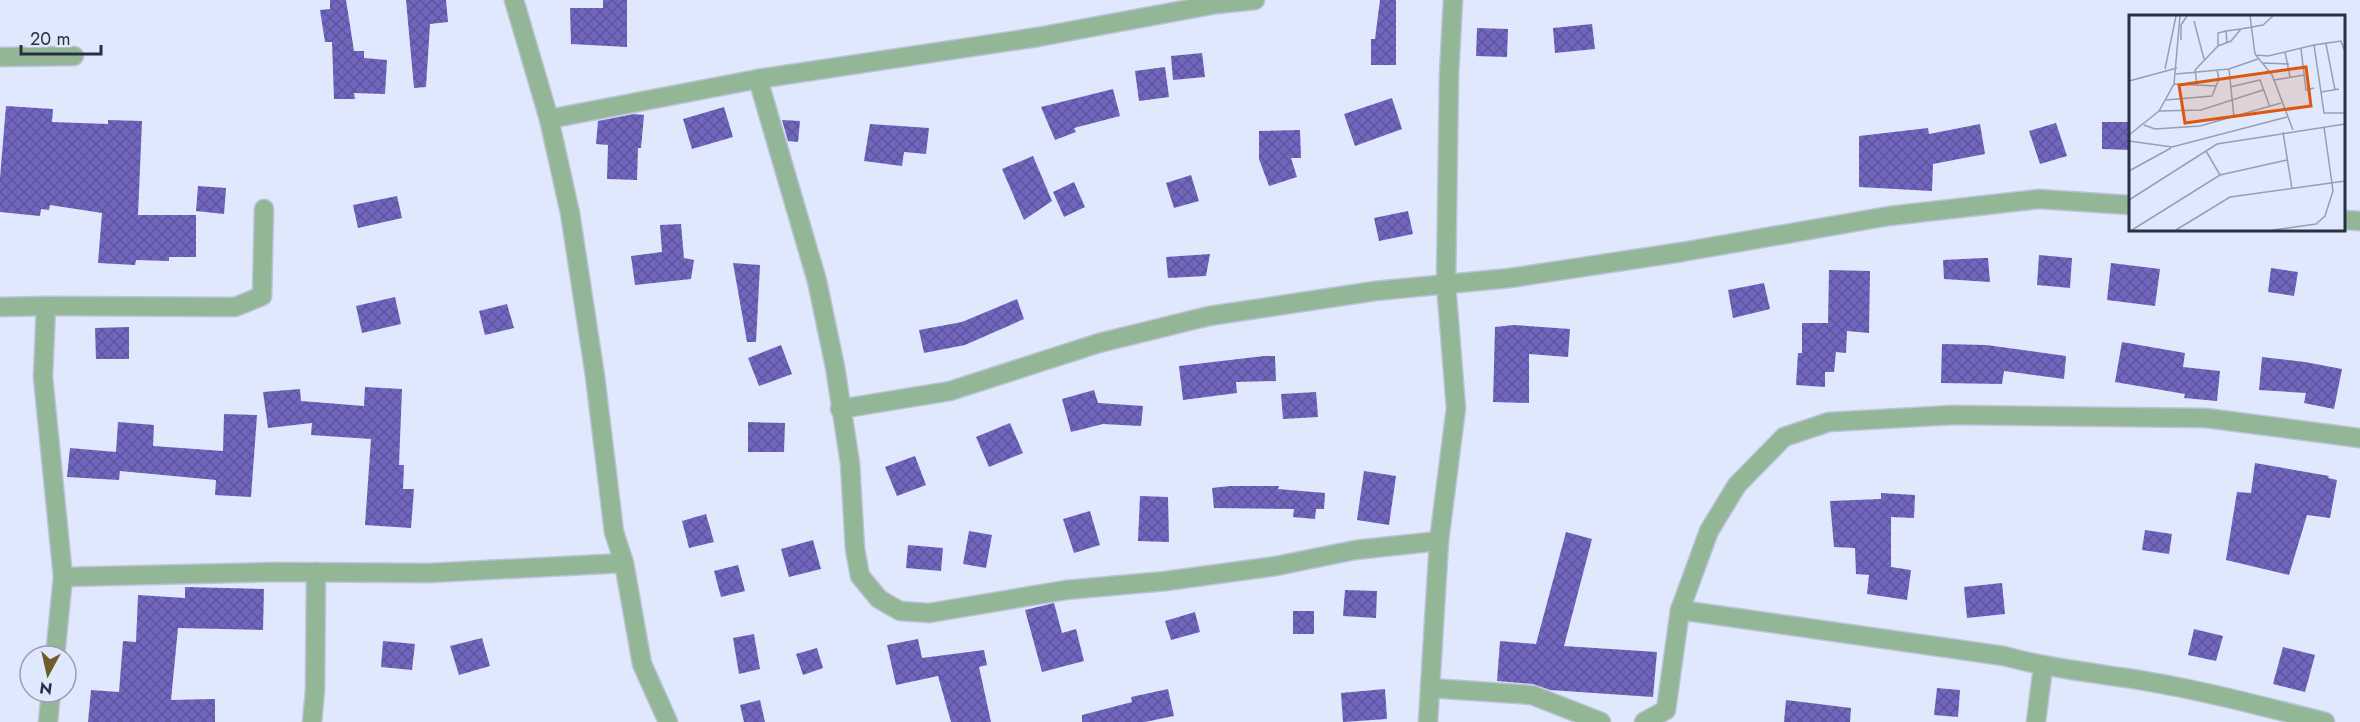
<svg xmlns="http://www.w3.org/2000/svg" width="2360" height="722" font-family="Jost,sans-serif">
  <defs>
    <pattern id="building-cross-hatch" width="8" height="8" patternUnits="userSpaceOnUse" patternTransform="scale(1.5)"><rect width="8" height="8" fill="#7166be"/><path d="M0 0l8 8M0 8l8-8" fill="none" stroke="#5d549c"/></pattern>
  </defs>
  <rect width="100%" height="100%" fill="#dfe8fc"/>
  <!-- building -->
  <g fill="url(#building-cross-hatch)">
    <path d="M 330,0 L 346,0 L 354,51 L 364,51 L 364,58 L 387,60 L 385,94 L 354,93 L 355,99 L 334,99 L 332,42 L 325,42 L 320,10 L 330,9 Z"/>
    <path d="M 406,0 L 446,0 L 448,22 L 430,24 L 426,87 L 414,88 Z"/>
    <path d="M 603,0 L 627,0 L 627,47 L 571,44 L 570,8 L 603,8 Z"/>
    <path d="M 1380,0 L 1396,0 L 1396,65 L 1371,65 L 1371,39 L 1375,39 Z"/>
    <path d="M 1592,24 L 1595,49 L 1555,53 L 1553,28 Z"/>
    <path d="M 1477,28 L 1508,29 L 1507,57 L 1476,56 Z"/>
    <path d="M 1202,53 L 1205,77 L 1173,80 L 1171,56 Z"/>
    <path d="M 1165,67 L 1169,97 L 1139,101 L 1135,71 Z"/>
    <path d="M 1113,89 L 1120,116 L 1074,128 L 1076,132 L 1055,140 L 1041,107 Z"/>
    <path d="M 1392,98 L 1402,129 L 1355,146 L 1344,114 Z"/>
    <path d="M 6,106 L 53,109 L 52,122 L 108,124 L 108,120 L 142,121 L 138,215 L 196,215 L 196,257 L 169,257 L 169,261 L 136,260 L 135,265 L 98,263 L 102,213 L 50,205 L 49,210 L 41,209 L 40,216 L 0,212 L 0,178 Z"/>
    <path d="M 724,107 L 733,137 L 692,149 L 683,119 Z"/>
    <path d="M 634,114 L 644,115 L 641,148 L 638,148 L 637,180 L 607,179 L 608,145 L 596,144 L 598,121 Z"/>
    <path d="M 782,120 L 800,121 L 798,142 L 788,141 Z"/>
    <path d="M 2102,122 L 2130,122 L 2130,150 L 2102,149 Z"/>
    <path d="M 2056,123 L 2067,156 L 2040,164 L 2029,131 Z"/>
    <path d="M 870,124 L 929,128 L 926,154 L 904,152 L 902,166 L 864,161 Z"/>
    <path d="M 1980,124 L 1985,154 L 1933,164 L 1932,191 L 1859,187 L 1859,136 L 1928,128 L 1929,134 Z"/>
    <path d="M 1300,130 L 1301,158 L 1291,158 L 1297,177 L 1269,186 L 1259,159 L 1259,131 Z"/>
    <path d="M 1033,156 L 1052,201 L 1024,220 L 1002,169 Z"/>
    <path d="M 1191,175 L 1199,201 L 1174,208 L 1166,183 Z"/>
    <path d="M 1074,182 L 1085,207 L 1064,217 L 1053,192 Z"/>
    <path d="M 198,186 L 226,188 L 224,214 L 196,211 Z"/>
    <path d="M 397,196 L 402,218 L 358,228 L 353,205 Z"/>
    <path d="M 1408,211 L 1413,234 L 1379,241 L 1374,218 Z"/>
    <path d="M 681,224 L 684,258 L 694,260 L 691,279 L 635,285 L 631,256 L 662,252 L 660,225 Z"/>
    <path d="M 1210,254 L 1206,276 L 1168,278 L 1166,257 Z"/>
    <path d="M 2039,255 L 2072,258 L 2070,288 L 2037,285 Z"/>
    <path d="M 1983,258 L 1988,258 L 1990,282 L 1944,279 L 1943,260 Z"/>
    <path d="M 733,263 L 760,265 L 756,342 L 747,342 Z"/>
    <path d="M 2111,263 L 2160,269 L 2155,306 L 2107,300 Z"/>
    <path d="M 2271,268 L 2298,272 L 2294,296 L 2268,292 Z"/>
    <path d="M 1829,270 L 1870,271 L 1869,333 L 1847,331 L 1846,353 L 1836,352 L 1834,372 L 1825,372 L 1825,387 L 1796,385 L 1798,353 L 1802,353 L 1802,323 L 1828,323 Z"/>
    <path d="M 1764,283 L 1770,309 L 1733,318 L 1728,290 Z"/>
    <path d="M 395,297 L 401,324 L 362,333 L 356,306 Z"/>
    <path d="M 1017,299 L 1024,319 L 965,345 L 924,353 L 919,330 L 962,322 Z"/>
    <path d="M 507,304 L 514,328 L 485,335 L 479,311 Z"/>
    <path d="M 1514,325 L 1570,329 L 1568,357 L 1529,354 L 1529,403 L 1493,402 L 1495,327 Z"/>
    <path d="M 129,327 L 129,359 L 96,359 L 95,328 Z"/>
    <path d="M 2122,342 L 2185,353 L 2183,367 L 2220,371 L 2217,401 L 2184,398 L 2185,394 L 2115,382 Z"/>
    <path d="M 1942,344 L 1986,345 L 2066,356 L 2064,379 L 2004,371 L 2002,384 L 1941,383 Z"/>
    <path d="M 781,345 L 792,374 L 759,386 L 748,358 Z"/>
    <path d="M 1264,356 L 1275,356 L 1276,381 L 1236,382 L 1237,393 L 1183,400 L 1179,366 Z"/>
    <path d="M 2262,357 L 2305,362 L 2342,369 L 2334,409 L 2304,403 L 2306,393 L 2259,390 Z"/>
    <path d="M 365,387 L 402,389 L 399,465 L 404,465 L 403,489 L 414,489 L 411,528 L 365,525 L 371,439 L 311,435 L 312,423 L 268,428 L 263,392 L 300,389 L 301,401 L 364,406 Z"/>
    <path d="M 1094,390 L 1098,403 L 1143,406 L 1141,426 L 1103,424 L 1071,432 L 1062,399 Z"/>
    <path d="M 1316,392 L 1318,417 L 1283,419 L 1281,394 Z"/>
    <path d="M 224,414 L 257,415 L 251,497 L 215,495 L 216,480 L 120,471 L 119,480 L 67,477 L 70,448 L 116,452 L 118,422 L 154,425 L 153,446 L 223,451 Z"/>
    <path d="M 748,422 L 785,423 L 784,452 L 748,452 Z"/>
    <path d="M 1010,423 L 1023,453 L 989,467 L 976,437 Z"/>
    <path d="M 915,456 L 926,485 L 897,496 L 885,467 Z"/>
    <path d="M 2255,463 L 2329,476 L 2328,478 L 2337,480 L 2330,518 L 2307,515 L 2289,575 L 2226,560 L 2237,492 L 2251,493 Z"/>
    <path d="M 1364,471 L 1396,476 L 1389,525 L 1357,520 Z"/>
    <path d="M 1230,486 L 1279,486 L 1278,489 L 1325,493 L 1324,509 L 1316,509 L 1315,519 L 1293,517 L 1294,509 L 1214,508 L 1212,488 Z"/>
    <path d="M 1881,493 L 1915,495 L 1914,518 L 1891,517 L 1891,567 L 1911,570 L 1907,600 L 1867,594 L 1869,575 L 1856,574 L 1855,548 L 1834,547 L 1830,501 L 1881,499 Z"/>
    <path d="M 1140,496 L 1168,497 L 1169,542 L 1138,541 Z"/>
    <path d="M 1090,511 L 1100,545 L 1074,553 L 1063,519 Z"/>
    <path d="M 706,514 L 714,542 L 689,548 L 682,521 Z"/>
    <path d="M 2145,530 L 2172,534 L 2169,554 L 2142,550 Z"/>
    <path d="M 969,531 L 992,535 L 986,568 L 963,564 Z"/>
    <path d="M 1566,532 L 1592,539 L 1564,646 L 1657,652 L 1653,697 L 1550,690 L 1533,684 L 1497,681 L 1500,641 L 1536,644 Z"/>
    <path d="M 813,540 L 821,569 L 789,577 L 781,549 Z"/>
    <path d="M 908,545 L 943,548 L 941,571 L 906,568 Z"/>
    <path d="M 738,565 L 745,591 L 721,597 L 714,571 Z"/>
    <path d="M 2002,583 L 2005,614 L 1967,618 L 1964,587 Z"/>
    <path d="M 185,587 L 264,589 L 263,630 L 178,628 L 171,700 L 215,699 L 215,722 L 88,722 L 91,690 L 119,692 L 123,641 L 136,642 L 138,595 L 185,598 Z"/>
    <path d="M 1345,590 L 1377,591 L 1376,618 L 1343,616 Z"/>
    <path d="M 1054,603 L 1062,633 L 1076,629 L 1084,661 L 1042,672 L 1025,610 Z"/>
    <rect x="1293" y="611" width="21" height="23"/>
    <path d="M 1195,612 L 1200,632 L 1171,640 L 1165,621 Z"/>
    <path d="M 2194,629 L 2223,636 L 2216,661 L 2188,655 Z"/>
    <path d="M 754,634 L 760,669 L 739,674 L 733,638 Z"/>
    <path d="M 482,638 L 490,666 L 459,675 L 450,646 Z"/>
    <path d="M 918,639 L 922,658 L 984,650 L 987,665 L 979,667 L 991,722 L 951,722 L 938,676 L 896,685 L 887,645 Z"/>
    <path d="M 383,641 L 415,644 L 412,670 L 381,667 Z"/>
    <path d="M 2283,647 L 2315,655 L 2305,692 L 2273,684 Z"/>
    <path d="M 817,648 L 823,668 L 803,675 L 796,654 Z"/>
    <path d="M 1937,688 L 1960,690 L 1958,717 L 1934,715 Z"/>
    <path d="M 1168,689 L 1174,716 L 1145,722 L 1082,722 L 1082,715 L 1132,702 L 1131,697 Z"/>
    <path d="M 1385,689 L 1387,719 L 1343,722 L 1341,693 Z"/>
    <path d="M 760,700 L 765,722 L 744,722 L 740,705 Z"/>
    <path d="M 1786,700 L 1851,708 L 1850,722 L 1784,722 Z"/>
  </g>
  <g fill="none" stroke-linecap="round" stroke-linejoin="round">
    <defs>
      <g id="minor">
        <path d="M 514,0 L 549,119 L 570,213 L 595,376 L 614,532 L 624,563 L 642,664 L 668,722"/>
        <path d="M 0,57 L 74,56"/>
        <path d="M 758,79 L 817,281 L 835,367 L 850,463 L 855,549 L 860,576 L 879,599 L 900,611 L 929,613 L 1066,590 L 1166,581 L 1276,566 L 1355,550 L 1439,541"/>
        <path d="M 549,119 L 758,79 L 1038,37 L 1217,4 L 1255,0"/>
        <path d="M 2344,220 L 2360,221"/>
        <path d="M 46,306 L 235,307 L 262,296 L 264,209"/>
        <path d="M 0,307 L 46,306 L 43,377 L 63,577 L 55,656"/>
        <path d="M 840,409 L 950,391 L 1099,343 L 1209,316 L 1375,291 L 1510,278 L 1682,252 L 1889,216 L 2039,199 L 2130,205"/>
        <path d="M 63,577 L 273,572 L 429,573 L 624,563"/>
        <path d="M 1680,610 L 2004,656 C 2051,669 2097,673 2145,681 C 2205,691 2265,707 2325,722"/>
        <path d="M 1430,688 L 1532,695 L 1601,722"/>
        <path d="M 48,722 L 51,692"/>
        <path d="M 312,722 L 315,691 L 316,572"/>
        <path d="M 1428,722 L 1439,541 L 1456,408 L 1446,284 L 1449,75 L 1453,0"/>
        <path d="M 1644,722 L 1666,710 L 1680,610 L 1709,531 L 1737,485 L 1784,437 L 1829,422 L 1953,415 L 2206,418 L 2360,438"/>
        <path d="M 2036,722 L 2043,667"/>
      </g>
    </defs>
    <!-- minor casing -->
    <use href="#minor" stroke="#bac3d7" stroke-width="21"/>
    <!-- minor -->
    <use href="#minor" stroke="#93b696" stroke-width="18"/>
  </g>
  <!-- overview -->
  <g transform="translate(2129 15)">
    <rect width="216" height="216" fill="#dfe8fc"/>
    <path fill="none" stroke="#969eb2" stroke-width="1.5" d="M 121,1 L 126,39 L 143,60 L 164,115M 65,6 L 75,44M 52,25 L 52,10 L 58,1M 98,28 L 97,16 L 112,14M 197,29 L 206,75M 89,31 L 89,18 L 97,16M 172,34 L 177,75 L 185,73M 156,37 L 161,62M 127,40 L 139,41 L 185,30M 134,48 L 160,49M 36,54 L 47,1M 100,54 L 105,103M 47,59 L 100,54 L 129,44M 145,65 L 175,60M 0,66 L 48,53M 45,69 L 88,71M 68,70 L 66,55 L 89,31 L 102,26 L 112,14 L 134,10 L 144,1M 101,72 L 131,65 L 141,92M 210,74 L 192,77 L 195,98 L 216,98M 192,77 L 185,30 L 212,26 L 216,37M 37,85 L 83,81 L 90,64 L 88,55M 30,96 L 72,95 L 134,75M 15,110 L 26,114 L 71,111 L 152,88M 154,117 L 163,174M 0,120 L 30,96 L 45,69 L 51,1M 0,126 L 43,132 L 158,102M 77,136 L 91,160M 0,156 L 42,133M 0,185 L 88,129 L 216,109M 3,215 L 91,160 L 158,145M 47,215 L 101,182 L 216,166M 144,215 L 187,209 L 196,201 L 204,176 L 195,112"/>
    <path fill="#de570f" fill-opacity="0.15" stroke="#de570f" stroke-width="3" d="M 177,52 L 182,91 L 56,108 L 50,70 Z"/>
    <rect width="216" height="216" fill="none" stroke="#283043" stroke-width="3"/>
  </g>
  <!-- north arrow -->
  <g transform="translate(48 674) rotate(188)"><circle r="28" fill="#dfe8fc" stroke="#969eb2" stroke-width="1.5"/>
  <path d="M0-4.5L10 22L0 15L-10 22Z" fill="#705c2b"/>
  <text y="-9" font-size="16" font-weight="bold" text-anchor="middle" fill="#283043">N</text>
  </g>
  <!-- scale -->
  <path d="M21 45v9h80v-9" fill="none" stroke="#283043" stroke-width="3"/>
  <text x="30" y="45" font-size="18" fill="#283043" stroke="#dfe8fc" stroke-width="4.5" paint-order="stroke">20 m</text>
</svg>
